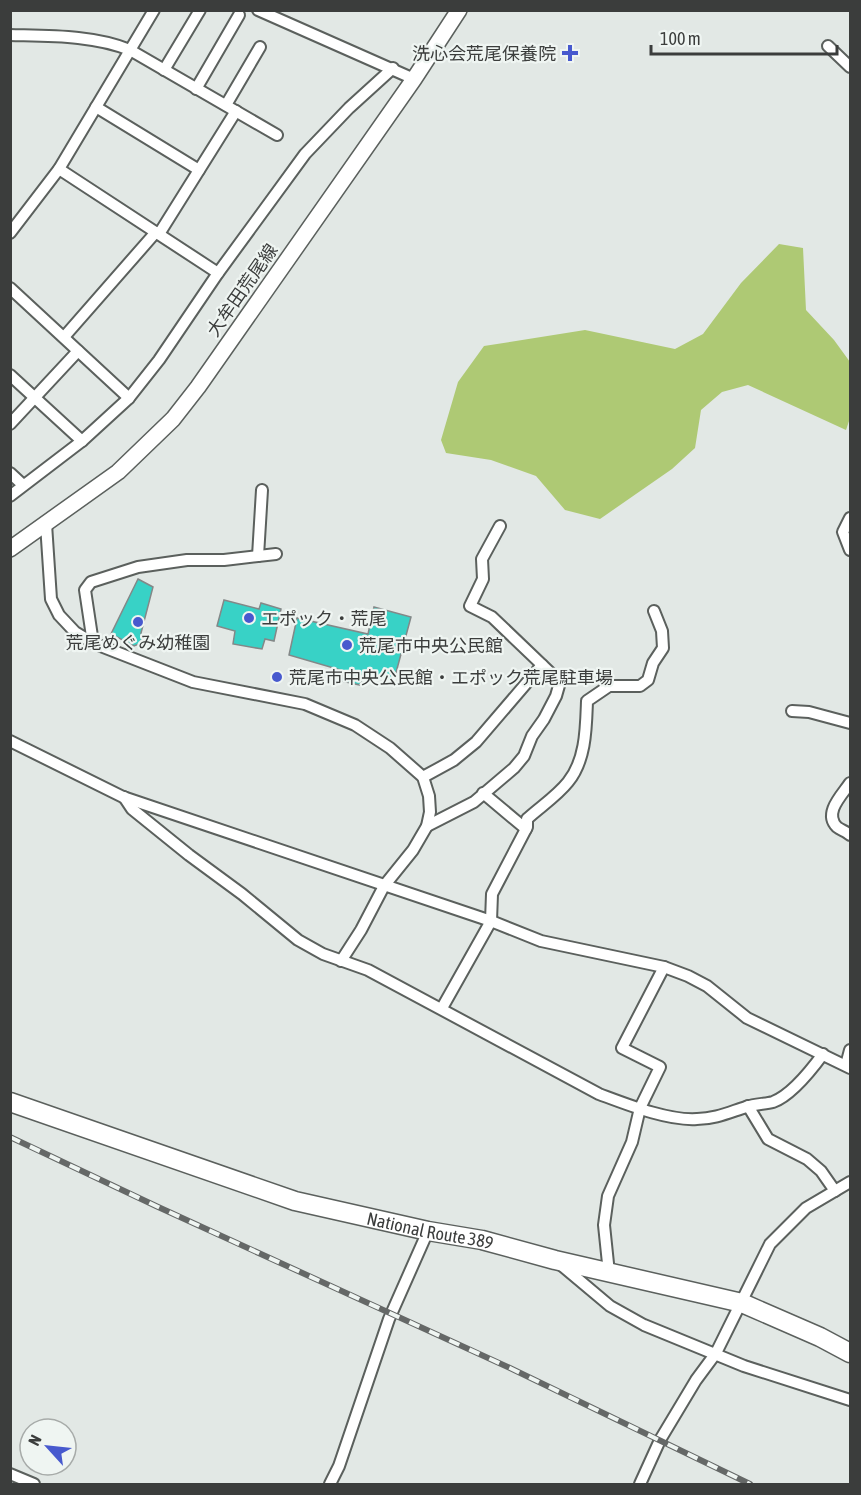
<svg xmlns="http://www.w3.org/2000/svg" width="861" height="1495" font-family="'Asap Condensed','Noto Sans JP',sans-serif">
  <rect width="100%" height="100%" fill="#e2e8e5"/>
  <!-- green -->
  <path fill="#aec974" d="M 779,244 L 803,248 L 806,310 L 834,340 L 850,362 L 850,418 L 846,430 L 748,385 L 722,392 L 701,410 L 695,448 L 672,469 L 600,519 L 565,510 L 536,476 L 491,460 L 446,453 L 441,440 L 458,382 L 484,346 L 585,330 L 675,349 L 703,334 L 741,283 Z"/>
  <!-- building -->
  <g fill="#38d2c6" stroke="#838888" stroke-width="1.5">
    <path d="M 138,579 L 153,587 L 141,633 L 142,639 L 139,644 L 134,646 L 111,634 Z"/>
    <path d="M 224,600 L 259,609 L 261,603 L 281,609 L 274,641 L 265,639 L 262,649 L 233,644 L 235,631 L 217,626 Z"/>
    <path d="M 374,607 L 411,617 L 394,680 L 363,672 L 360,685 L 341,681 L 344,671 L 289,655 L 297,618 L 368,634 Z"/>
  </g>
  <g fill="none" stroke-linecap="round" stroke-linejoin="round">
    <defs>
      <g id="street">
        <path d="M 258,10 L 414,79"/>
        <path d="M 10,35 C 49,36 94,35 130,50 L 277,135"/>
        <path d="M 828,46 L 850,67"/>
        <path d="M 164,70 L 200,10"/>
        <path d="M 196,89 L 239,15"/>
        <path d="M 226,105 L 260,47"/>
        <path d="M 96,107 L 199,170"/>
        <path d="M 59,169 L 218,273"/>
        <path d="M 10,233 L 59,169 L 154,10"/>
        <path d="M 159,234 L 236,111"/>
        <path d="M 10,288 L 129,398"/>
        <path d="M 64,337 L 156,232"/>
        <path d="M 10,375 L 82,441"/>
        <path d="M 10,424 L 78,351"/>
        <path d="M 10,473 L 23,485"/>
        <path d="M 10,496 L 82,441 L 129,398 L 159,360 L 218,273 L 305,154 L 349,108 L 393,68"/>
        <path d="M 850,518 L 843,532 L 850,550"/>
        <path d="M 46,524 L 51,599 L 59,615 L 75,632 L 93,643 L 193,682 L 305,704 L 355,725 L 390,748 L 423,777 L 429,796 L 430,812 L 427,826 L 413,850 L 384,886 L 361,930 L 341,961"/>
        <path d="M 258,556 L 262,490"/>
        <path d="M 93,643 L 85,590 L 91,582 L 138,567 L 187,560 L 224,560 L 276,554"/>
        <path d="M 792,711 L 809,712 L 850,723"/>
        <path d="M 10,741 L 123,797 L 491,921 L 541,941 L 664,967 L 688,976 L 707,986 L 747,1018 L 850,1068"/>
        <path d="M 423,777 L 454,760 L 476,742 L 542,665"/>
        <path d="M 850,783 C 842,795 823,813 837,827 C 841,830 847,832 850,835"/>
        <path d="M 483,793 L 526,829"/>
        <path d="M 124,797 L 132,809 L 189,855 L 242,894 L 298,940 L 323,954 L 368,970 L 599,1094 C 626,1104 668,1121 697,1119 C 715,1119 730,1112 746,1107 C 755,1104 765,1104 773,1102 C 792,1095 812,1069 823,1054"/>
        <path d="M 427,826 L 474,802 L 514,768 L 524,756 L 532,736 L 544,719 L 556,696 L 560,682 L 492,617 L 470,606 L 483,579 L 482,559 L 500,526"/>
        <path d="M 442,1008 L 491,921 L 492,894 L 527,827 L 527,819 C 540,807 557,796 568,782 C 586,760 586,728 587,701 L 609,686 L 640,686 L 648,680 L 653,663 L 663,648 L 662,631 L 654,611"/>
        <path d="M 846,1065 L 850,1050"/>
        <path d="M 748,1106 L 768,1139 L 807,1159 L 821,1171 L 835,1191"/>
        <path d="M 560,1264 L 610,1306 L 644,1325 L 744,1366 L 850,1400"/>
        <path d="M 609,1273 L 604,1225 L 608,1196 L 632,1142 L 640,1108 L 660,1067 L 622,1048 L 664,967"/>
        <path d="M 10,1474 L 34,1484"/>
        <path d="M 330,1484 L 339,1466 L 389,1319 L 428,1231"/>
        <path d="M 640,1484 L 660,1440 L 696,1380 L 716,1353 L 770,1244 L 806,1208 L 850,1182"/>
      </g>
      <path id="secondary" d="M 10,549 L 118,472 L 173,419 L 198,387 L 414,79 L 459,10"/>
      <g id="highway">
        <path id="s1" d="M 10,1102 L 295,1201 L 428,1231 L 482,1240 L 555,1260 L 742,1303 L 820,1337 L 850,1353"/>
      </g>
    </defs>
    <!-- street casing -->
    <use href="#street" stroke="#5b605d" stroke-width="14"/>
    <!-- secondary casing -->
    <use href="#secondary" stroke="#5b605d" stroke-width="18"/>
    <!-- highway casing -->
    <use href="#highway" stroke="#5b605d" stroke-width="21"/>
    <!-- street -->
    <use href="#street" stroke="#fff" stroke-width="10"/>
    <!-- secondary -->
    <use href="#secondary" stroke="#fff" stroke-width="15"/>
    <!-- highway -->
    <use href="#highway" stroke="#fff" stroke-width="18"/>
    <defs>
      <path id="rail" d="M 10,1137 L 156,1206 L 510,1368 L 750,1484"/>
    </defs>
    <!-- rail casing -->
    <use href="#rail" stroke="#656867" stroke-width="6"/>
    <!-- rail -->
    <use href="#rail" stroke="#eff5f2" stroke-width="4" stroke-dasharray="11" stroke-linecap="butt"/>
  </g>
  <!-- markers -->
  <g fill="#4759ce" stroke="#eff5f2" stroke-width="2">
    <path d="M567 44h6v6h6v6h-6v6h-6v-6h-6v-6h6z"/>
    <circle cx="249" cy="618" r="6"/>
    <circle cx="138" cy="622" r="6"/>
    <circle cx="347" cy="645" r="6"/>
    <circle cx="277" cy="677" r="6"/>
  </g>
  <g text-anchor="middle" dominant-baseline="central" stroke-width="4.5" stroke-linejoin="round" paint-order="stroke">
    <!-- poi labels -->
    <g font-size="18" fill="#3b3d3c" stroke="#eff5f2" text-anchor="start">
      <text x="556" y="53" text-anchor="end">洗心会荒尾保養院</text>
      <text x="261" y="618">エポック・荒尾</text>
      <text x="138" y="642" text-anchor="middle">荒尾めぐみ幼稚園</text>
      <text x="359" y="645">荒尾市中央公民館</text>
      <text x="289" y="677">荒尾市中央公民館・エポック荒尾駐車場</text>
    </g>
    <!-- street labels -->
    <g font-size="18" fill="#3b3d3c" stroke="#eff5f2">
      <text transform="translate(242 290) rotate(-55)">大牟田荒尾線</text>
      <text stroke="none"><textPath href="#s1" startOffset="440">National Route 389</textPath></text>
    </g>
  </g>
  <!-- border -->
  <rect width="861" height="1495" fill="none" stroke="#3b3d3c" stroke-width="24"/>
  <!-- north arrow -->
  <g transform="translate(48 1447) rotate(297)"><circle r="28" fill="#eff5f2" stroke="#a7aba9" stroke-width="1.5"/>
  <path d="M0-4.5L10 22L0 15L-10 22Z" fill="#4759ce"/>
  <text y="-9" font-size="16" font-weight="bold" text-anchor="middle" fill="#3b3d3c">N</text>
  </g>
  <!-- scale -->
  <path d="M651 45v9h186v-9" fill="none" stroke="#3b3d3c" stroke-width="3"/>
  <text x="660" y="45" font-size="18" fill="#3b3d3c" stroke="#eff5f2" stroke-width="4.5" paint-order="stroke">100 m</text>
</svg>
